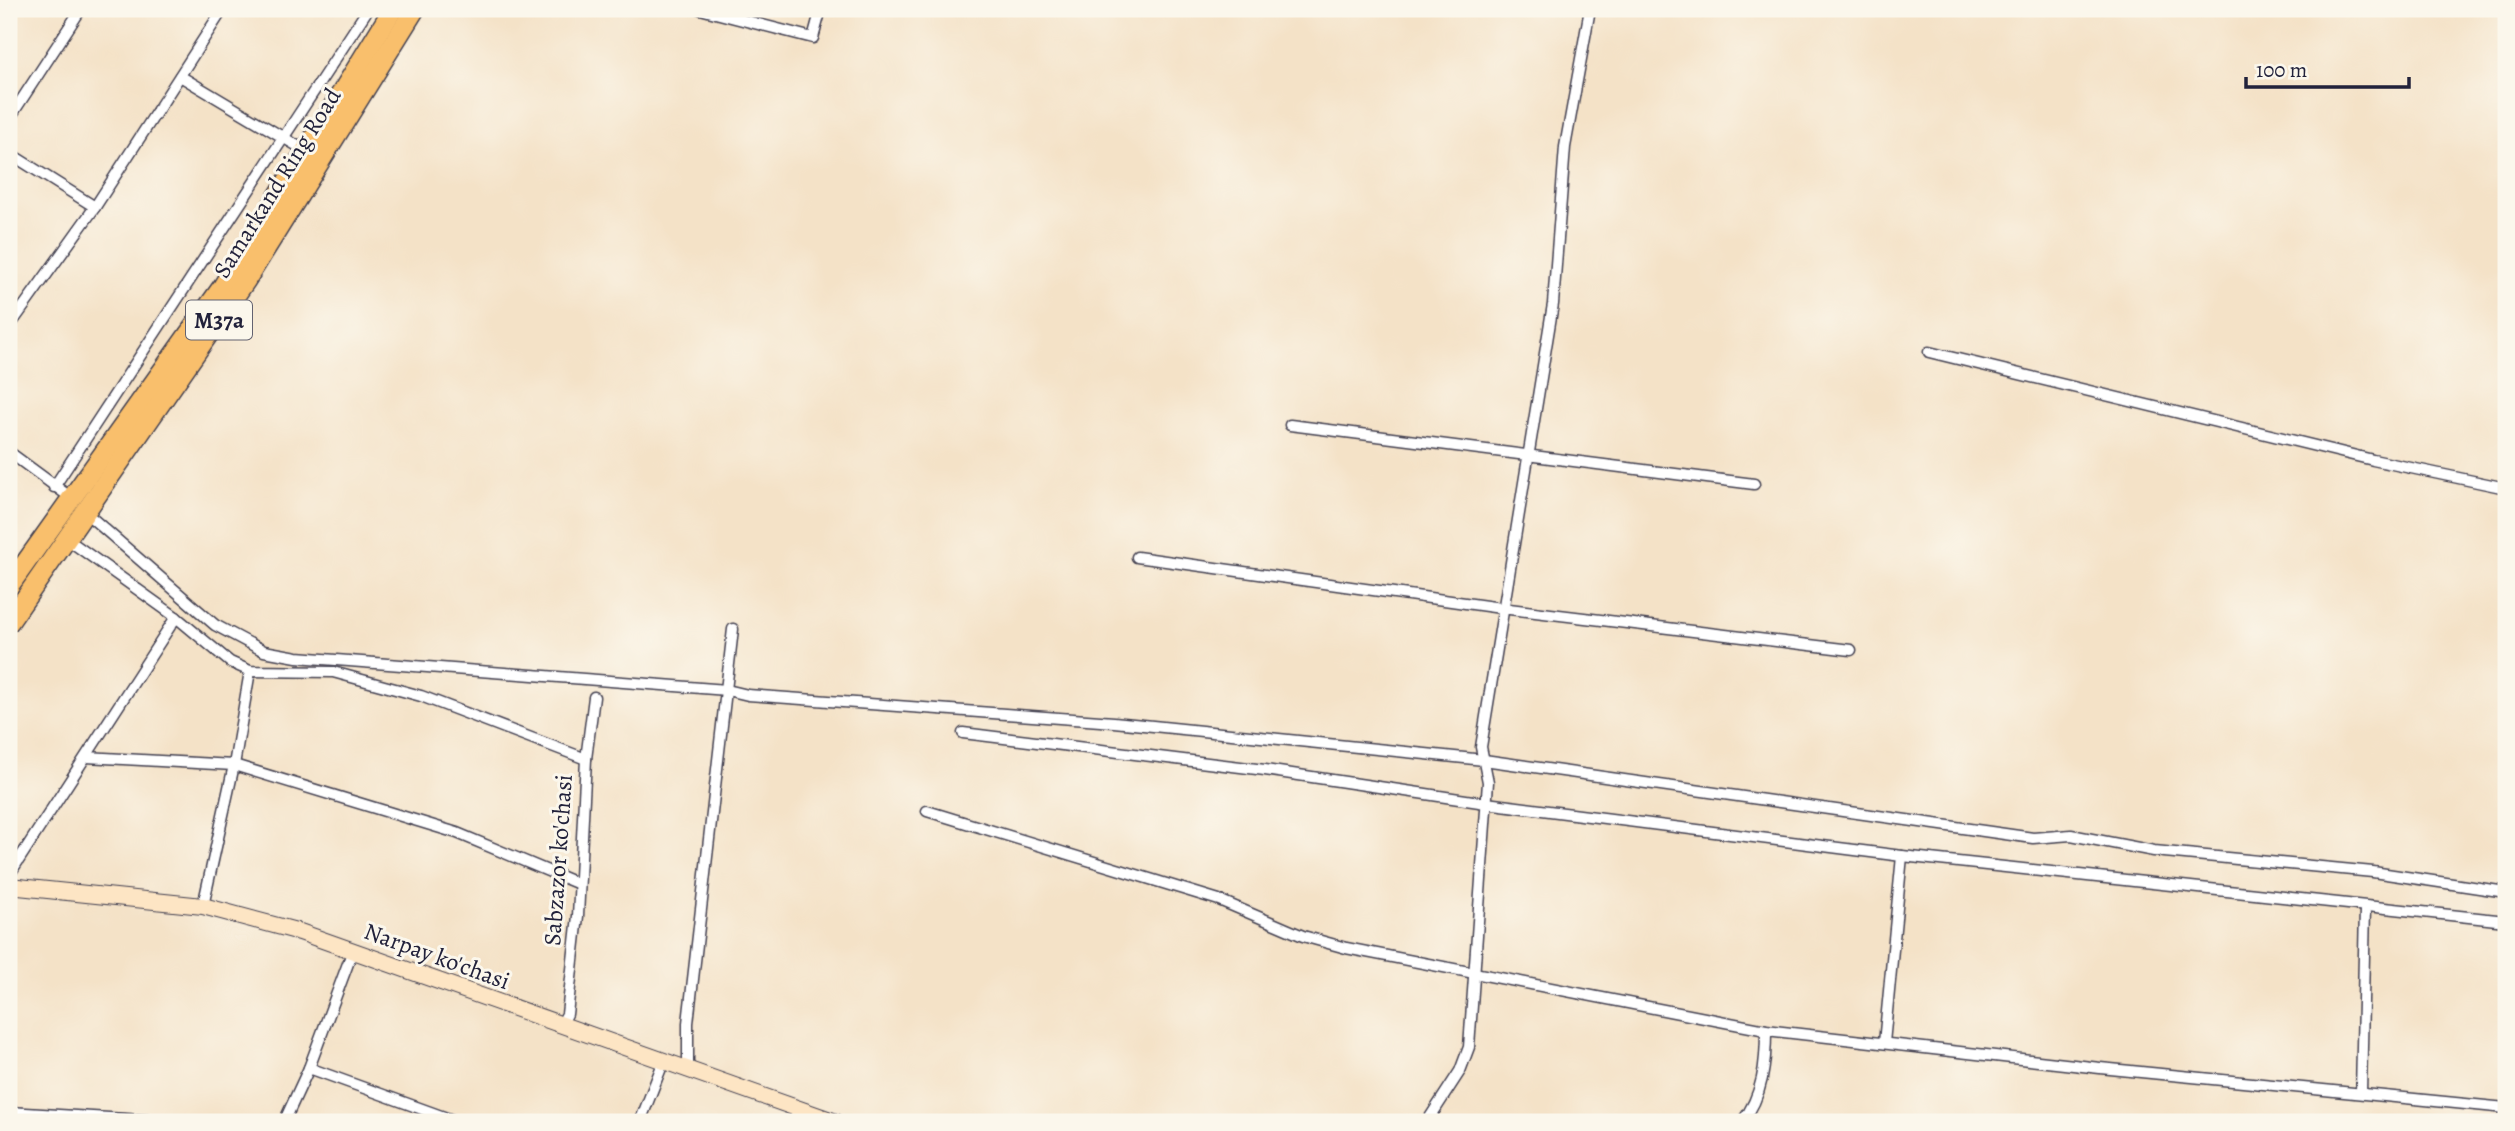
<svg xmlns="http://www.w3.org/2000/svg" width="2515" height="1131" font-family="Alegreya,serif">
  <rect width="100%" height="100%" fill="#fbf7ec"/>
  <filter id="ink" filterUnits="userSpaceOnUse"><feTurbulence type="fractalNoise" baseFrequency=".0143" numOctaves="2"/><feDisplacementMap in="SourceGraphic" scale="14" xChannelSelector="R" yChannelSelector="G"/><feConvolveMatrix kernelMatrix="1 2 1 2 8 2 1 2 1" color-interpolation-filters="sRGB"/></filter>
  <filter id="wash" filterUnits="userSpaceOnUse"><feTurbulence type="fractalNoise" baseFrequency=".00686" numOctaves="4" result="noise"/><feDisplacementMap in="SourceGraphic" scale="28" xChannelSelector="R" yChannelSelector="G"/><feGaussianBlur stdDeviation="1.57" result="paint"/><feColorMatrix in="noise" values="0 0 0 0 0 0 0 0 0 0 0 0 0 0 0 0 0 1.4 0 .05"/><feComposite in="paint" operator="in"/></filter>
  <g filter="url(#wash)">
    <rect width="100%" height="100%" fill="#f4e2c7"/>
  </g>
  <g filter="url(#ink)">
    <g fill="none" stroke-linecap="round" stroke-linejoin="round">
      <defs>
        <g id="street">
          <path d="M 700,9 L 813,38 L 821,9"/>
          <path d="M 180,76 L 306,151"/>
          <path d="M 9,119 L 81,9"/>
          <path d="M 9,153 L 95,207 L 9,327"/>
          <path d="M 95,207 L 223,9"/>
          <path d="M 1929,352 L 2373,460 L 2506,488"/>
          <path d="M 1290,425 L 1754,484"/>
          <path d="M 9,452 L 70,497"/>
          <path d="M 54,487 L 368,9"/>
          <path d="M 86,513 L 215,625 L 264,651 L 297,657 L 727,690 L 748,695 L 1114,722 L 1484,760 L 2033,838 L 2071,835 L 2154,851 L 2373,872 L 2506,892"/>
          <path d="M 67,539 L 176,617 L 230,662 L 250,671 L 333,672 L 421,696 L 586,759"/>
          <path d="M 1137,557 L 1501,608 L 1851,650"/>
          <path d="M 963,733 L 1265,770 L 1486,803 L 1902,856 L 2506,921"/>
          <path d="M 86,757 L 234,765 L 457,833 L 579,884"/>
          <path d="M 927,811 L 1219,900 L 1303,936 L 1346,948 L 1766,1030 L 2100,1068 L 2506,1108"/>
          <path d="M 9,875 L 176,617"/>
          <path d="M 203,906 L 234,765 L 250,671"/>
          <path d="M 561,1025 L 567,1014 L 578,916 L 586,759 L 594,697"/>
          <path d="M 1884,1043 L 1902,856"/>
          <path d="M 309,1068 L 458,1122"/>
          <path d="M 693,1071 L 688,1064 L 688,1023 L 733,629"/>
          <path d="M 2361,1093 L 2365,908"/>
          <path d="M 9,1112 L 176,1122"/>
          <path d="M 284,1122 L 309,1068 L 353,950"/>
          <path d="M 640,1122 L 663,1063"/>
          <path d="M 1427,1122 L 1460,1071 L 1469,1047 L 1488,782 L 1481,747 L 1553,304 L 1565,147 L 1590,9"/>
          <path d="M 1742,1122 C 1763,1096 1766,1063 1766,1030"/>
        </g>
        <path id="secondary" d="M 9,886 L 203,906 L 300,932 L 836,1122"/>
        <g id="highway">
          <path d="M 9,586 L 223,286 L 393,9"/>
          <path d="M 9,622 L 246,280 L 415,9"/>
        </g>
      </defs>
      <!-- street casing -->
      <use href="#street" stroke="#423f50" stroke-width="13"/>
      <!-- secondary casing -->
      <use href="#secondary" stroke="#423f50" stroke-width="18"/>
      <!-- highway casing -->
      <use href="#highway" stroke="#423f50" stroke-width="22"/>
      <!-- street -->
      <use href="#street" stroke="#fff" stroke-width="10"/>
      <!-- secondary -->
      <use href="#secondary" stroke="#fde5c4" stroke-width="16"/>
      <!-- highway -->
      <use href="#highway" stroke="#f9bf6c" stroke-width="19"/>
    </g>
  </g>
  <g text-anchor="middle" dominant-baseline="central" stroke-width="6" stroke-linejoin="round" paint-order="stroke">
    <!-- shield labels -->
    <rect fill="#fbf7ec" stroke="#636270" stroke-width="2" x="186" y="300.5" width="66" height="39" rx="5"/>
    <g font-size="23" font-weight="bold" fill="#22223b">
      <text x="219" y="320">M37a</text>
    </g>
    <!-- street labels -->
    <g font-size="24" fill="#22223b" stroke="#fbf7ec">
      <text transform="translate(277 183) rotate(-58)">Samarkand Ring Road</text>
      <text transform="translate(558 860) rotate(-86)">Sabzazor ko'chasi</text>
      <text transform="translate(437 956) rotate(20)">Narpay ko'chasi</text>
    </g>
  </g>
  <!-- margin -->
  <rect width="2515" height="1131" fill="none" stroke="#fbf7ec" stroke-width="35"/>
  <!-- scale -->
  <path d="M2246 77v10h163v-10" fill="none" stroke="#22223b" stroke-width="3.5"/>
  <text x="2256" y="77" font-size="21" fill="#22223b" stroke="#fbf7ec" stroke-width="5" paint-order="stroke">100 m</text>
</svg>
